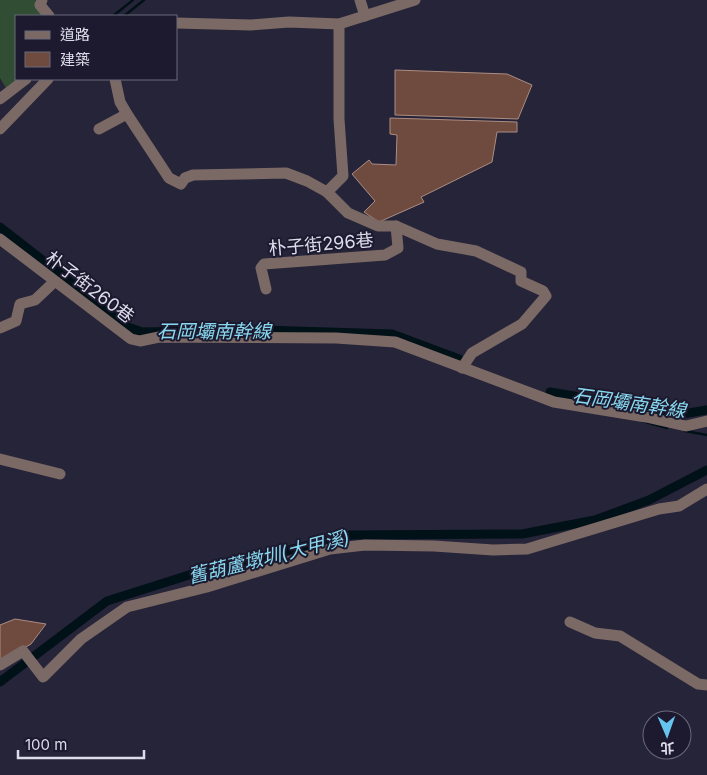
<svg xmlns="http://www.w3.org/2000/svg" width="707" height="775" font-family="Inter,'Noto Sans TC',sans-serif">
  <rect width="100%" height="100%" fill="#262439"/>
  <!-- garden -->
  <path fill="#314e35" d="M 0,0 L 35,0 L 46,16 L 16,16 L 16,79 L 18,79 L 6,88 L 0,78 Z"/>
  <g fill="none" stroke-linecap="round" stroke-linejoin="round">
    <!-- stream -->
    <g stroke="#001117" stroke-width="2.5">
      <path d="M 113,16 L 133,0"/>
      <path d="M 124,16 L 144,0"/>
      <path d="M 642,421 L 667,428"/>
      <path d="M 685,431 L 707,435"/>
    </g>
    <!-- canal -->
    <g stroke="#001117" stroke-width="9">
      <path d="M 0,227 L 128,327 L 142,332 L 263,330 L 392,334 L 459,359"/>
      <path d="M 550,392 L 682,414 L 707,410"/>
      <path d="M 0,682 L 107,601 L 189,575 L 349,535 L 522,534 L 595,520 L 649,500 L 707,470"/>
    </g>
  </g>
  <!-- building -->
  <g fill="#6f4a3e" stroke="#ac8d83">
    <path d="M 395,70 L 507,74 L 532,85 L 518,119 L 395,115 Z"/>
    <path d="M 390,118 L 517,122 L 517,132 L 497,132 L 492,162 L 421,197 L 424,202 L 379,222 L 364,212 L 375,201 L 352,174 L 369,160 L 372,164 L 396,165 L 397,135 L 390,134 Z"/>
    <path d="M 15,619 L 46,624 L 31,644 L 0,662 L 0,625 Z"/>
  </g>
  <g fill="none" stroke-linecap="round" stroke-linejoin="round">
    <!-- minor -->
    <g stroke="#7b6965" stroke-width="11">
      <path d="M 42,0 L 40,5 L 49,16"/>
      <path d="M 360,0 L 365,16"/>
      <path d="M 176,23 L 251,25 L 289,22 L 339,24 L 415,0"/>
      <path d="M 115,79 L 120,102 L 127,114 L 169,178 L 181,184 L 185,178 L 193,175 L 286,173 L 307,181 L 327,192"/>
      <path d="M 0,99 L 26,79"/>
      <path d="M 0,129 L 48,79"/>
      <path d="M 99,129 L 127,114"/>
      <path d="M 396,226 L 437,244 L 476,251 L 521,272 L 521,281 L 543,291 L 546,296 L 522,324 L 472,353 L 462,368"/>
      <path d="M 0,239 L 131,339 L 140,341 L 159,337 L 336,338 L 395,342 L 554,402 L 646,417 L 686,426 L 707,421"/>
      <path d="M 266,289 L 261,268 L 264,264 L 385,255 L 398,248 L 396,226 L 378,226 L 348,213 L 327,192 L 343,176 L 339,119 L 339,24"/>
      <path d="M 0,328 L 16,321 L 20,304 L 35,300 L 54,282"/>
      <path d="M 0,459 L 60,474"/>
      <path d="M 570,622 L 595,633 L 620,636 L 698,684 L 707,685"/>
      <path d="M 0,665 L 23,651 L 43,677 L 81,639 L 127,607 L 207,587 L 330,549 L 365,545 L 434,546 L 493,550 L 527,549 L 659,509 L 679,506 L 707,489"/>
    </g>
  </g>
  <g text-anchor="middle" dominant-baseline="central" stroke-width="4" stroke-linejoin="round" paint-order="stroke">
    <!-- street labels -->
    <g font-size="18" fill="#dddceb" stroke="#1d1a2f">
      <text transform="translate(321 244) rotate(-5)">朴子街296巷</text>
      <text transform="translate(90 287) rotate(37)">朴子街260巷</text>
    </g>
    <!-- water labels -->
    <g font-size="19" font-style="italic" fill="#88d9f0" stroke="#1d1a2f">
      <text x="214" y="331">石岡壩南幹線</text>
      <text transform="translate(629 403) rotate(8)">石岡壩南幹線</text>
      <text transform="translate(269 557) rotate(-14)">舊葫蘆墩圳(大甲溪)</text>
    </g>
  </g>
  <!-- legend -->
  <rect x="15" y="15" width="162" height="65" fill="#1d1a2f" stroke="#6a687a"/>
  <rect x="25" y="31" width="25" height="8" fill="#7b6965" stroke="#6a687a"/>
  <text x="60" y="40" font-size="15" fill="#dddceb">道路</text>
  <rect x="25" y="52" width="25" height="15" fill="#6f4a3e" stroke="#6a687a"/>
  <text x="60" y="65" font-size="15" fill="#dddceb">建築</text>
  <!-- north arrow -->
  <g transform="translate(667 735) rotate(178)"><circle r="24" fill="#1d1a2f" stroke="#6a687a"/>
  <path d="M0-4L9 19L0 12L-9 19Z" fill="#67c4ef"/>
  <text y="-8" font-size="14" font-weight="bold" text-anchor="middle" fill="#dddceb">北</text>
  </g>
  <!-- scale -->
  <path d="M18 750v8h126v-8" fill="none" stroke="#dddceb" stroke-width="2.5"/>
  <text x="25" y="750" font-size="15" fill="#dddceb" stroke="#1d1a2f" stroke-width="4" paint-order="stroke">100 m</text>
</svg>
